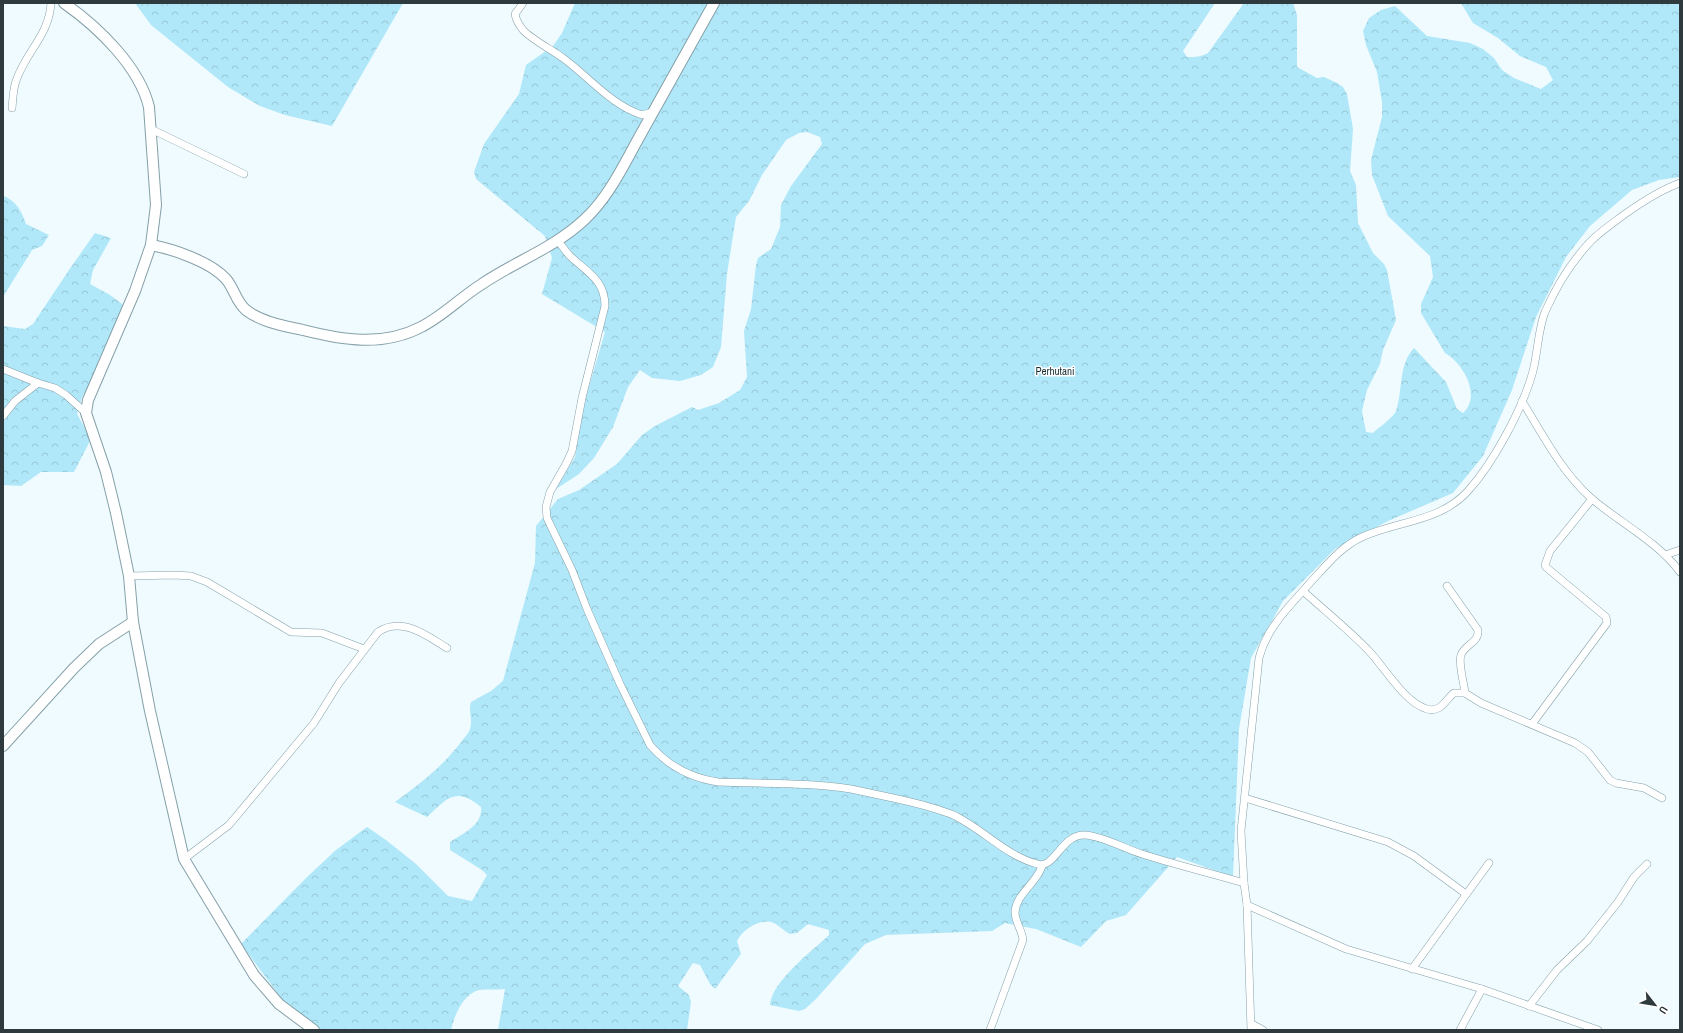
<svg xmlns="http://www.w3.org/2000/svg" width="1683" height="1033" font-family="'Archivo Narrow',sans-serif">
  <defs>
    <pattern id="forest-crowns" width="20" height="18" patternUnits="userSpaceOnUse"><rect width="20" height="18" fill="#b0e8f9"/><path d="M2 6a3 3 0 1 1 6 0M12 15a3 3 0 1 1 6 0" fill="none" stroke="#98c8d6"/></pattern>
  </defs>
  <rect width="100%" height="100%" fill="#effbfe"/>
  <!-- forest -->
  <g fill="url(#forest-crowns)">
    <path d="M 135,3 L 403,3 L 332,126 L 285,115 L 260,106 L 228,87 L 151,25 Z"/>
    <path d="M 575,3 L 1215,3 L 1183,51 L 1187,57 C 1195,57 1201,57 1208,53 L 1244,3 L 1293,3 L 1297,15 L 1297,67 L 1317,78 L 1324,77 L 1337,83 L 1343,87 L 1347,94 L 1353,129 L 1350,171 L 1356,185 L 1358,223 L 1373,253 L 1384,264 L 1387,270 L 1396,320 L 1383,350 L 1380,364 L 1367,390 L 1362,411 L 1366,432 L 1373,433 C 1378,428 1394,417 1396,411 C 1403,391 1398,365 1414,348 L 1446,382 L 1457,409 L 1463,413 C 1482,396 1463,363 1445,353 L 1421,313 L 1421,304 L 1433,277 L 1430,256 L 1388,216 L 1372,175 L 1371,160 L 1382,117 L 1382,102 L 1377,72 L 1366,45 L 1363,31 L 1369,18 L 1381,10 L 1395,6 L 1427,36 L 1470,43 L 1483,49 L 1494,58 L 1502,70 L 1514,78 L 1541,89 L 1553,80 L 1546,67 L 1520,56 L 1498,38 L 1473,23 L 1461,3 L 1680,3 L 1680,177 L 1659,180 L 1632,190 L 1590,226 L 1566,257 L 1536,317 L 1512,390 L 1483,456 L 1453,493 L 1388,521 L 1335,549 L 1283,601 L 1251,658 L 1239,729 L 1233,877 L 1177,857 L 1126,915 L 1106,921 L 1081,947 L 1036,929 L 1005,923 L 992,931 L 886,935 L 865,944 L 816,999 L 805,1009 L 799,1011 L 770,1005 C 771,982 812,951 829,935 L 829,930 L 808,924 L 797,933 L 790,934 C 784,931 778,924 771,922 C 759,919 742,930 737,941 L 741,954 L 715,989 L 710,984 L 700,965 L 693,963 L 678,986 L 689,995 L 691,1002 L 687,1030 L 498,1030 L 505,989 C 496,990 487,989 479,990 C 463,994 454,1016 451,1030 L 316,1030 L 288,1007 L 241,944 L 306,878 L 336,850 L 367,827 L 386,840 L 416,864 L 448,896 L 472,901 L 487,875 L 482,870 L 450,850 L 450,842 C 464,833 483,825 481,807 C 456,786 447,798 427,817 L 395,802 C 421,783 442,767 461,742 C 464,738 469,733 470,729 C 473,719 468,711 471,702 L 491,691 L 503,681 L 535,563 L 536,526 L 558,499 L 579,490 L 617,464 L 642,435 L 655,426 L 692,407 L 698,410 L 719,403 L 740,390 L 747,377 L 744,331 L 751,309 L 756,265 L 758,258 L 771,249 L 780,227 L 781,205 L 791,186 L 822,144 L 820,137 L 807,132 L 799,133 L 786,140 L 762,175 L 749,201 L 736,217 L 727,274 L 721,347 L 713,367 L 701,375 L 680,381 L 652,378 L 640,370 L 628,387 L 613,427 L 594,458 L 579,474 L 556,489 L 575,457 L 583,407 L 605,332 L 542,294 L 552,258 L 545,236 L 476,179 L 474,172 L 484,144 L 519,94 L 526,65 L 553,46 L 562,33 Z"/>
    <path d="M 3,196 C 16,200 22,212 26,224 L 49,235 L 42,246 L 32,250 L 3,297 Z"/>
    <path d="M 95,233 L 111,238 L 93,270 L 90,284 L 110,295 L 125,306 L 96,375 L 82,397 L 77,414 L 91,439 L 74,472 L 41,472 L 21,486 L 3,485 L 3,326 L 25,329 L 33,324 L 69,270 Z"/>
  </g>
  <g fill="none" stroke-linecap="round" stroke-linejoin="round">
    <defs>
      <g id="street">
        <path d="M 523,3 L 515,14 C 516,20 519,25 523,30 C 531,39 552,50 563,58 C 589,77 611,105 642,115 L 653,112"/>
        <path d="M 12,108 C 13,99 13,89 16,81 C 26,51 49,36 51,3"/>
        <path d="M 151,129 L 244,174"/>
        <path d="M 558,241 C 562,246 566,252 570,256 C 587,272 605,280 605,306 L 582,398 L 572,451 L 566,464 L 550,492 L 546,507 L 547,518 L 572,570 L 587,609 L 620,684 L 650,745 C 668,766 691,778 718,782 C 762,784 807,782 851,789 C 865,792 879,795 893,798 C 912,802 932,807 951,814 C 981,827 1004,855 1037,864 C 1055,870 1061,834 1085,835 C 1103,836 1125,849 1142,854 C 1176,865 1210,873 1244,883"/>
        <path d="M 3,369 L 38,383 L 55,388 L 66,395 L 86,413"/>
        <path d="M 1522,401 C 1543,435 1561,471 1591,498 C 1620,523 1657,541 1680,572"/>
        <path d="M 3,416 L 15,401 L 38,383"/>
        <path d="M 1665,555 L 1680,550"/>
        <path d="M 129,576 L 174,575 L 191,576 L 207,582 L 291,632 L 322,633 L 364,649"/>
        <path d="M 1447,586 L 1478,630 C 1479,643 1465,644 1461,655 C 1458,663 1464,683 1465,693"/>
        <path d="M 1303,591 C 1325,611 1349,630 1369,651 C 1385,668 1405,703 1427,709 C 1441,713 1445,700 1454,693 L 1465,693 L 1481,703 L 1575,743 L 1588,752 L 1610,780 L 1616,783 L 1644,788 L 1662,798"/>
        <path d="M 1532,724 L 1607,623 L 1606,617 L 1547,568 L 1545,565 L 1550,551 L 1592,499"/>
        <path d="M 1245,798 L 1388,842 L 1414,856 L 1466,894"/>
        <path d="M 184,859 L 229,825 L 314,723 L 339,683 L 378,632 C 403,616 427,636 447,648"/>
        <path d="M 1247,905 L 1346,949 L 1482,989 L 1598,1030"/>
        <path d="M 1412,969 L 1489,863"/>
        <path d="M 1529,1006 L 1557,970 L 1587,941 L 1618,902 L 1634,877 L 1647,864"/>
        <path d="M 1252,1024 L 1263,1030"/>
        <path d="M 990,1030 L 1023,940 C 1022,930 1015,922 1015,912 C 1016,894 1037,883 1042,866"/>
        <path d="M 1251,1030 L 1247,905 L 1244,883 L 1241,831 L 1259,658 C 1267,627 1289,607 1309,584 C 1325,567 1340,547 1362,537 C 1397,521 1440,522 1468,491 C 1494,462 1523,408 1533,371 C 1538,351 1538,330 1545,312 C 1556,287 1572,261 1591,241 C 1601,231 1613,223 1625,214 C 1642,202 1660,190 1680,183"/>
        <path d="M 1460,1030 L 1482,989"/>
      </g>
      <g id="secondary">
        <path d="M 64,3 C 98,27 139,66 149,107 L 156,205 L 151,245 L 135,291 L 88,400 L 86,413 L 106,472 L 116,513 L 129,576 L 133,622 L 150,711 L 184,859 L 254,975 L 279,1004 L 314,1030"/>
        <path d="M 151,245 C 173,249 211,262 226,279 C 234,288 236,302 246,310 C 261,322 285,326 303,330 C 342,340 383,347 421,327 C 443,316 461,297 482,284 C 516,261 554,248 584,220 C 610,196 625,162 642,132 C 666,89 690,46 714,3"/>
        <path d="M 3,746 L 74,668 L 99,644 L 133,622"/>
      </g>
    </defs>
    <!-- street casing -->
    <use href="#street" stroke="#85a0a9" stroke-width="8"/>
    <!-- secondary casing -->
    <use href="#secondary" stroke="#85a0a9" stroke-width="12"/>
    <!-- street -->
    <use href="#street" stroke="#fff" stroke-width="7"/>
    <!-- secondary -->
    <use href="#secondary" stroke="#fff" stroke-width="10"/>
  </g>
  <g text-anchor="middle" dominant-baseline="central" stroke-width="3" stroke-linejoin="round" paint-order="stroke">
    <!-- park labels -->
    <g font-size="11" fill="#1b3036" stroke="#fff">
      <text x="1055" y="371">Perhutani</text>
    </g>
  </g>
  <!-- border -->
  <rect width="1683" height="1033" fill="none" stroke="#2f3a3e" stroke-width="8"/>
  <!-- north arrow -->
  <g transform="translate(1655 1005) rotate(121)" stroke="#ffffff" stroke-width="3" paint-order="stroke">
  <path d="M0-3L7 15L0 10L-7 15Z" fill="#2f3a3e"/>
  <text y="-6" font-size="11" font-weight="bold" text-anchor="middle" fill="#2f3a3e">U</text>
  </g>
</svg>
